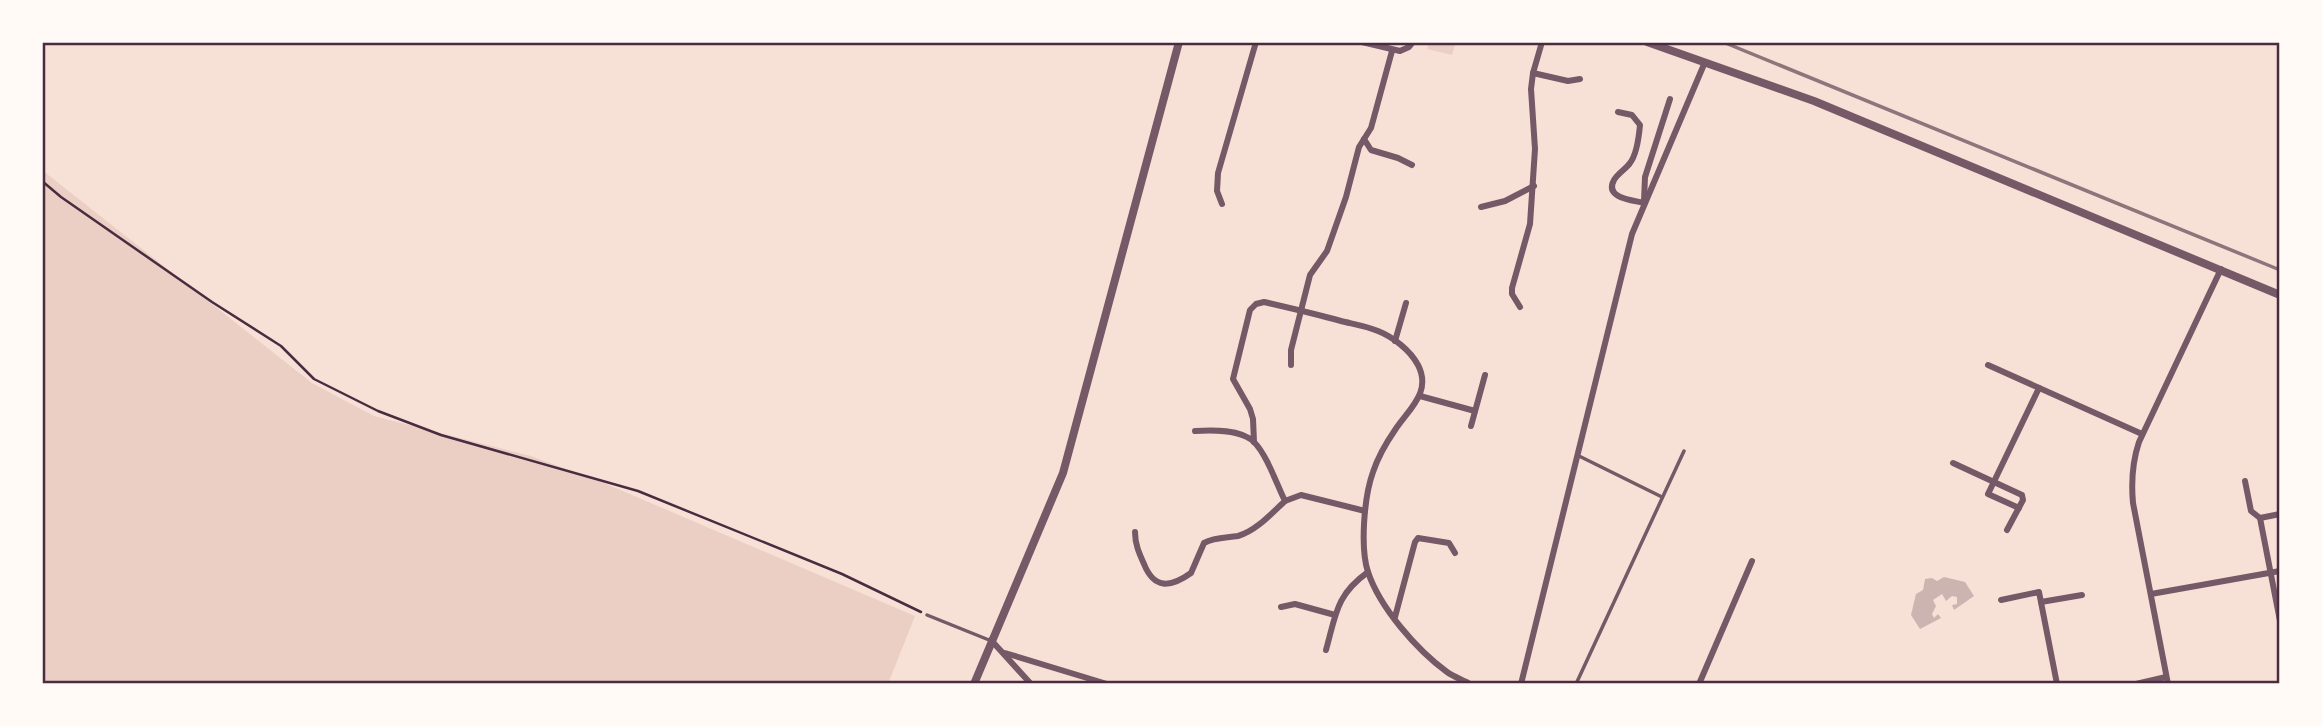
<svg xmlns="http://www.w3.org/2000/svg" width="2322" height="726" font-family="'Work Sans',sans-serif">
  <rect width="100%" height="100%" fill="#f7e1d7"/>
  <!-- green -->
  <g fill="#ebcfc5">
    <path d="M 1429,42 L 1456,42 L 1452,55 L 1427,49 Z"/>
    <path d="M 42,170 L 312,383 L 374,416 L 531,456 L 604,483 L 915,616 L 888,684 L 162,684 L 150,682 L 150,684 L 42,684 Z"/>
  </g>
  <!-- building -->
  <path fill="#ccb4b1" d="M 1944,577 L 1965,582 L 1974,596 L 1954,610 L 1952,605 L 1957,604 L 1957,597 L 1952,596 L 1946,601 L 1942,594 L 1933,600 L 1936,606 L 1932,614 L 1934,618 L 1938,614 L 1941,618 L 1920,629 L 1911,615 L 1916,594 L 1923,590 L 1925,579 L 1932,578 L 1937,581 Z"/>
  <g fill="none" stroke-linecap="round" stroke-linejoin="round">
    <!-- path -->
    <path stroke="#4a2c40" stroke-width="2.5" d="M 42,181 L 61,197 L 212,302 L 281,346 L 314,379 L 378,411 L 441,435 L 638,491 L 842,574 L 921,612"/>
    <!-- service -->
    <g stroke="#755966" stroke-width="3.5">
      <path d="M 1577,455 L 1662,497"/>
      <path d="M 927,615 L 989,640"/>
      <path d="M 1576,684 L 1684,451"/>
    </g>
    <!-- minor -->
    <g stroke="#755966" stroke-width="6">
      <path d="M 1362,42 L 1400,51 L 1409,47 L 1413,42"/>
      <path d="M 1533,73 L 1568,81 L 1580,79"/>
      <path d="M 1618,112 L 1632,115 L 1640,125 C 1639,136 1637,154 1630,163 C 1626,169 1618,173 1614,180 C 1604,198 1632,200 1644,203"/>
      <path d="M 1364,139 L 1371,150 L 1398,158 L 1412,165"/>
      <path d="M 1644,201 L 1645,177 L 1670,99"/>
      <path d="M 1222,204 L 1217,191 L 1218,173 L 1256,42"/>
      <path d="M 1481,207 L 1505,201 L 1534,186"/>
      <path d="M 1520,307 L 1512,294 L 1512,288 L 1530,224 L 1535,149 L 1531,89 L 1533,73 L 1542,42"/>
      <path d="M 1395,341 L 1406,303"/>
      <path d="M 1291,365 L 1291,350 L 1310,275 L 1327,251 L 1346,197 L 1359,147 L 1371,128 L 1392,51"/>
      <path d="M 1988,365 L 2142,434"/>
      <path d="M 1420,396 L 1475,411"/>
      <path d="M 1471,426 L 1485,375"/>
      <path d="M 1254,442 L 1253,419 L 1250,409 L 1233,379 L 1250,310 L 1256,304 L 1264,302 C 1290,308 1316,314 1341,321 C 1353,324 1366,326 1378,331 C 1393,337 1410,350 1418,365 C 1432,392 1409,409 1395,430 C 1386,443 1378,457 1373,472 C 1364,497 1360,548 1368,572 C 1380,608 1417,650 1447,672 C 1454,677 1463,680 1470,684"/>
      <path d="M 1953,463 L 2022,495 L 2023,500 L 2007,530"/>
      <path d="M 2245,481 L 2251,511 L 2260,518"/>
      <path d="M 1285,501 L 1301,495 L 1365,511"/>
      <path d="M 2019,508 L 1988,494 L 2039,388"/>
      <path d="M 2280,514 L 2260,518 L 2280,621"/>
      <path d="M 1135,532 C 1135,544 1139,553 1144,564 C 1154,589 1170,588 1191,573 L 1204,543 C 1215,537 1226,538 1238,536 C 1256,531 1272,513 1285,501 C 1277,485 1267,455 1254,442 C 1241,429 1212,430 1195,431"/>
      <path d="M 2151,594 L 2280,571"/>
      <path d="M 2001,600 L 2039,592 L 2057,684"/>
      <path d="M 2041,602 L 2082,595"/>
      <path d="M 1281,607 L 1295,604 L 1335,615"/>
      <path d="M 1395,617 L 1415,542 L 1418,538 L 1449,543 L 1455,553"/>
      <path d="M 991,640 L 1031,684"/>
      <path d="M 1326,650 C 1336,614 1336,595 1368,572"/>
      <path d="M 1005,653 L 1107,684"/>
      <path d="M 1521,684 L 1632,234 L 1705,62"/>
      <path d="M 1699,684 L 1752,561"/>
      <path d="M 2136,684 L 2166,677"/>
      <path d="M 2168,684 L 2133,503 C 2131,481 2132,463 2139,442 L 2221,269"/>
    </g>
    <!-- tertiary -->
    <g stroke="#755966" stroke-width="8">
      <path d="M 1647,42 L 1814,101 L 2280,295"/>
      <path d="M 974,684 L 1063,473 L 1179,42"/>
    </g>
    <!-- rail -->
    <path stroke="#8f747c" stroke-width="3.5" d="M 1723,42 L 2280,270"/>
  </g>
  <!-- border -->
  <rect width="2322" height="726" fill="none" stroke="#fffaf5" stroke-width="88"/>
  <rect x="44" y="44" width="2234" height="638" fill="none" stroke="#4a2c40" stroke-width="2.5"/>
</svg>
